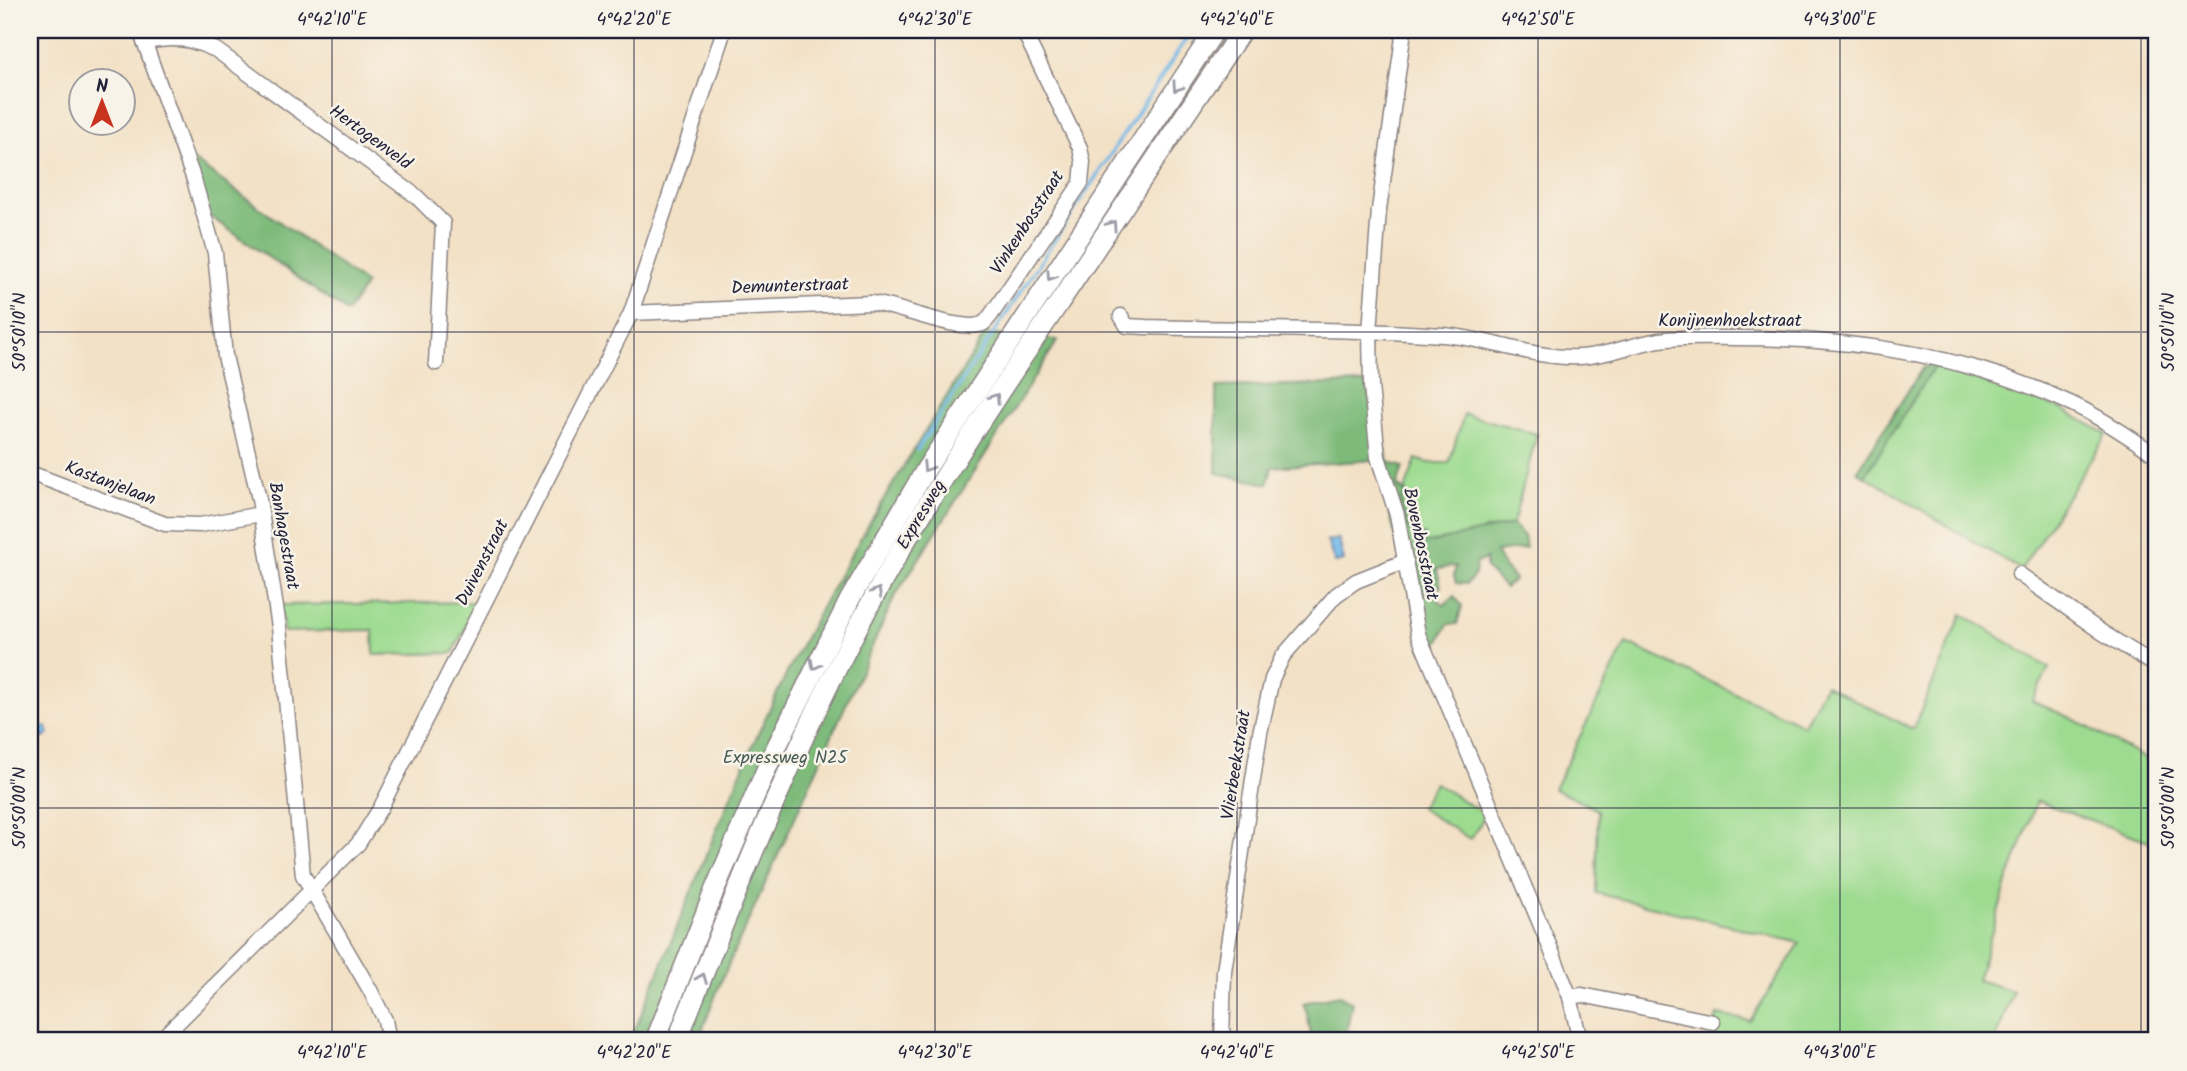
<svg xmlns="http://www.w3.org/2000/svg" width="2187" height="1071" font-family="Kalam,sans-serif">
  <rect width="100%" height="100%" fill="#f7f3e8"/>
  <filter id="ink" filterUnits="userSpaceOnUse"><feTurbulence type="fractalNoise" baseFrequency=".0143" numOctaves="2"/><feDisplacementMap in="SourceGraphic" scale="14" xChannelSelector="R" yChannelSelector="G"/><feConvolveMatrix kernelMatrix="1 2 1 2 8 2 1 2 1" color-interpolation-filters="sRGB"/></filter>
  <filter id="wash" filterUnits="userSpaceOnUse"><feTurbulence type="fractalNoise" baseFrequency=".00686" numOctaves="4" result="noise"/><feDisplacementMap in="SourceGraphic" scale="28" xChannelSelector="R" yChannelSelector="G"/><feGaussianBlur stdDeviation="1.57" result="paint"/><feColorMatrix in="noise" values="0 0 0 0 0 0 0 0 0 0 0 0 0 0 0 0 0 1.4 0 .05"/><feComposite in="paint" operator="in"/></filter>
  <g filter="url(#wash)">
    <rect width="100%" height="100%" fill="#f3e1c6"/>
    <!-- green -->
    <g fill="#9ddb90" stroke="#607e66" stroke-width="2">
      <path d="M 1931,365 L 2060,408 L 2107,434 L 2021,570 L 1865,476 Z"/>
      <path d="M 1464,414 L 1537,434 L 1513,524 L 1422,545 L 1424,536 L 1409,531 L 1401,502 L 1416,459 L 1429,463 L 1449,463 Z"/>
      <path d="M 478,602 L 453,653 L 374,655 L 373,630 L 284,632 L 280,605 Z"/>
      <path d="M 1962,614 L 2049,668 L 2032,701 L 2071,718 L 2157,765 L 2157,844 L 2037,801 L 2008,880 L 1977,980 L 2013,991 L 1995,1041 L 1710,1041 L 1717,1015 L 1750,1021 L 1800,943 L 1596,893 L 1598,810 L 1554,789 L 1626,643 L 1804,725 L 1825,685 L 1913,729 Z"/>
      <path d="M 1435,783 L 1486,815 L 1470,839 L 1420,808 Z"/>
    </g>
    <!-- forest -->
    <g fill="#7ebb7a" stroke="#506e5a" stroke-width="2">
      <path d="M 186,155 L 366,284 L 347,312 L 205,213 Z"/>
      <path d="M 985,334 L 1058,340 L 894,598 L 722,979 L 698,1041 L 630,1041 C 683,917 729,788 790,667 C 848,552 918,444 985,334 Z"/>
      <path d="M 1934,361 L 1937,362 L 1865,476 L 1857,472 L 1923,367 L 1926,367 Z"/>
      <path d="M 1366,383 L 1389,462 L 1403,467 L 1397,486 L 1406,492 L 1401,502 L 1409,531 L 1425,536 L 1423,544 L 1513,524 L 1524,536 L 1526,548 L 1496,552 L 1505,568 L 1515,579 L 1505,588 L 1486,568 L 1486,559 L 1476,563 L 1475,575 L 1466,584 L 1456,583 L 1454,575 L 1456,566 L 1437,569 L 1441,588 L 1425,588 L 1426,594 L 1436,597 L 1444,605 L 1454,596 L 1462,606 L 1457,624 L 1448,624 L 1429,659 L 1375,460 L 1272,467 L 1268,484 L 1216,473 L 1216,387 Z"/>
      <path d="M 1339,995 L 1352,1002 L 1347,1029 L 1352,1041 L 1312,1041 L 1307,1012 L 1303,1003 Z"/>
    </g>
    <!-- water -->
    <g fill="#70b8e7" stroke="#496d91" stroke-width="2">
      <path d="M 1339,539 L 1344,561 L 1335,563 L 1327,541 Z"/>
      <path d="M 31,727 L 46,727 L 49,733 L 44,738 L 30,737 Z"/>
    </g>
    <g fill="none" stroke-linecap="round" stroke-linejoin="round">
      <!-- stream -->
      <path stroke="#70b8e7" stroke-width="3.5" d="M 917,450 L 1192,30"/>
    </g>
  </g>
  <g filter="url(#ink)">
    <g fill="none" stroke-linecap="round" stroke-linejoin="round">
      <defs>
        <g id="minor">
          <path d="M 140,30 L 194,180 L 215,253 L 225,356 L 259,499 L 279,627 L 303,875 L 370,990 L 385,1020 L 389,1041"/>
          <path d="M 1404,30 L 1379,210 L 1370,332 L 1371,386 L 1378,457 L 1397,515 L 1418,634 L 1552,952 L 1570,997 L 1580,1041"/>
          <path d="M 144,42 C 175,37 187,37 216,50 L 416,196 L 443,223 L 436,363"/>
          <path d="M 631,313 L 871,303 C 897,305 965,335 984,323 C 987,321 989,317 991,315 L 1081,183 L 1083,162 L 1080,148 L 1023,30"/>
          <path d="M 1121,316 L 1127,326 L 1146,327 C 1245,330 1344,328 1443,335 C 1488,338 1533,359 1579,357 C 1609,356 1637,342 1667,339 C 1690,337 1713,338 1736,338 C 1849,338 1968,355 2072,404 C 2102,418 2130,437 2157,456"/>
          <path d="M 30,473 L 165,524 L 200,525 L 261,514"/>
          <path d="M 2019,574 L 2103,633 L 2157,666"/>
          <path d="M 1570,997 L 1582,995 L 1713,1022"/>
          <path d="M 159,1041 L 358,844 L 381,807 L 631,313 L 724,30"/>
          <path d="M 1222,1041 L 1224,971 L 1260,733 L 1272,679 L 1283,656 L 1336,595 L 1356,581 L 1406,561"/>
        </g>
        <g id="highway">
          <path d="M 655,1041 L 715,889 L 772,756 L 850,599 L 926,469 L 1215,30"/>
          <path d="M 677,1041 C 735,894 793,748 868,608 C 926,500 995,398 1063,297 C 1123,208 1183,119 1242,30"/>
        </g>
      </defs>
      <!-- minor casing -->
      <use href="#minor" stroke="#8a8280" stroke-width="17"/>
      <!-- highway casing -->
      <use href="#highway" stroke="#8a8280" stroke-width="22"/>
      <!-- minor -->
      <use href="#minor" stroke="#fff" stroke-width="14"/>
      <!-- highway -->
      <use href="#highway" stroke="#fff" stroke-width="19"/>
    </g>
    <!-- one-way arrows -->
    <defs><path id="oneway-chevron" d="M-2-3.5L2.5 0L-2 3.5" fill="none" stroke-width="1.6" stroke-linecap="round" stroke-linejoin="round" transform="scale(1.75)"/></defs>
    <g stroke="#9c9ca7">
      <use href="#oneway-chevron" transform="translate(1177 87) rotate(124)"/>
      <use href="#oneway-chevron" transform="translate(1112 225) rotate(-56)"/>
      <use href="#oneway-chevron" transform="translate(1051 276) rotate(124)"/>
      <use href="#oneway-chevron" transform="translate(995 398) rotate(-56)"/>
      <use href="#oneway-chevron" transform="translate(927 467) rotate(122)"/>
      <use href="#oneway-chevron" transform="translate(877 592) rotate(-61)"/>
      <use href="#oneway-chevron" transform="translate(815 665) rotate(117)"/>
      <use href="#oneway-chevron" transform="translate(702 978) rotate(-68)"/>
    </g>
  </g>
  <!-- ticks -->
  <path fill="none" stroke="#22223b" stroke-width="2" stroke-opacity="0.45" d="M 31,30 L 31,1041M 332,30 L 332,1041M 634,30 L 634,1041M 935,30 L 935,1041M 1237,30 L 1237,1041M 1538,30 L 1538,1041M 1840,30 L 1840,1041M 2141,30 L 2141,1041M 30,332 L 2157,332M 30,808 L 2157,808"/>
  <g text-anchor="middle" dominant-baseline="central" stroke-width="5" stroke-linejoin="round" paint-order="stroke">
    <!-- street labels -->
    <g font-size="18" fill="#22223b" stroke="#f7f3e8">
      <text transform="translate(370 138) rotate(36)">Hertogenveld</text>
      <text transform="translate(1028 223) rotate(-57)">Vinkenbosstraat</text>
      <text transform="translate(790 287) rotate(-2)">Demunterstraat</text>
      <text x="1730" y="321">Konijnenhoekstraat</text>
      <text transform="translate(110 484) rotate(21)">Kastanjelaan</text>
      <text transform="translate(922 515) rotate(-59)">Expresweg</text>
      <text transform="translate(283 536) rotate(80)">Banhagestraat</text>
      <text transform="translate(1420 544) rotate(78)">Bovenbosstraat</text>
      <text transform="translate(483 563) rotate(-63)">Duivenstraat</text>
      <text transform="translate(1237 765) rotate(-81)">Vlierbeekstraat</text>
    </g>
    <!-- park labels -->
    <g font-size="18" fill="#475a54" stroke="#f7f3e8">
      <text x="785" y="758">Expressweg N25</text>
    </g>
  </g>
  <!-- margin -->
  <rect width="2187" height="1071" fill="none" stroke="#f7f3e8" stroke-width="77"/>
  <!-- north arrow -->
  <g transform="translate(102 102)"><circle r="33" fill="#f7f3e8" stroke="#a29fa3" stroke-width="2"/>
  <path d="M0-5L12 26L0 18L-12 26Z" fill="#c8321e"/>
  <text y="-10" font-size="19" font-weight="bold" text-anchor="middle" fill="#22223b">N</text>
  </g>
  <rect x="38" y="38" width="2110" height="994" fill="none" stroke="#22223b" stroke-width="2.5"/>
  <g font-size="18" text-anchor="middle" fill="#22223b">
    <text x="332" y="25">4°42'10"E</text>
    <text x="634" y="25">4°42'20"E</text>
    <text x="935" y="25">4°42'30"E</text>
    <text x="1237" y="25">4°42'40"E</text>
    <text x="1538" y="25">4°42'50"E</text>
    <text x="1840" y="25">4°43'00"E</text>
    <text transform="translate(19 332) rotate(-90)" y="6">50°50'10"N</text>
    <text transform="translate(2168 332) rotate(-90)" y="6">50°50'10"N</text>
    <text transform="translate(19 808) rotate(-90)" y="6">50°50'00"N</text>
    <text transform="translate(2168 808) rotate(-90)" y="6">50°50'00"N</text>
    <text x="332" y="1058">4°42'10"E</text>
    <text x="634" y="1058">4°42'20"E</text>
    <text x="935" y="1058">4°42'30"E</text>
    <text x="1237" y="1058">4°42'40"E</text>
    <text x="1538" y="1058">4°42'50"E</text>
    <text x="1840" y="1058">4°43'00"E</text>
  </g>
</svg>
